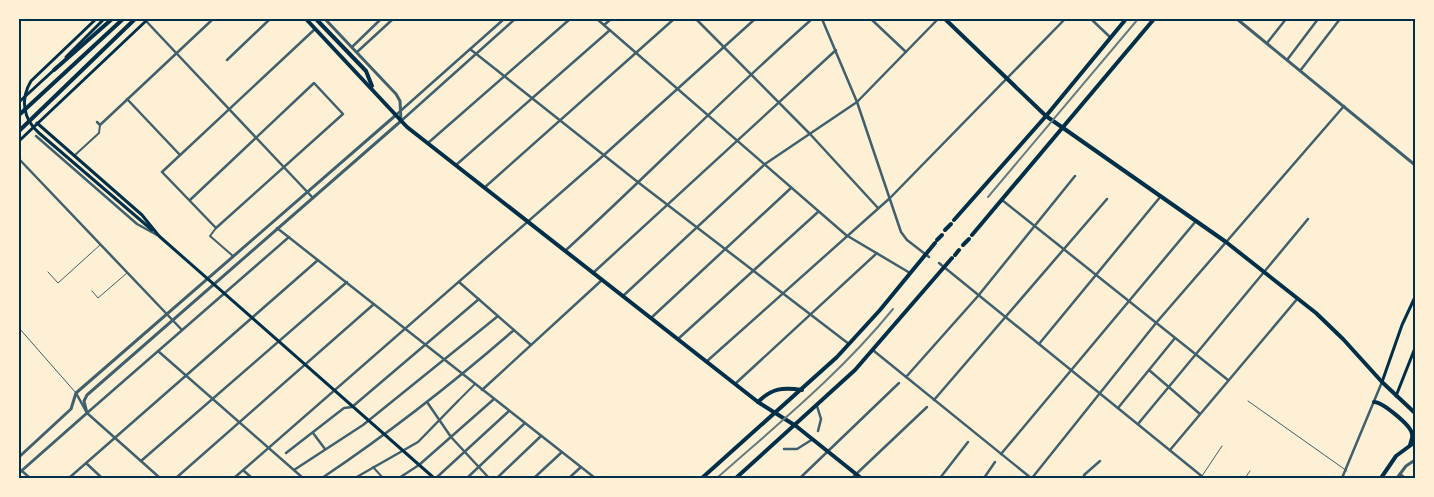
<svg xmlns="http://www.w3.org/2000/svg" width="1434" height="497" font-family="'IBM Plex Sans',sans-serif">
  <rect width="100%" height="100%" fill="#fdf0d5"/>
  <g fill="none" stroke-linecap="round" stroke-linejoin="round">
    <!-- service -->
    <g stroke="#3f606c" stroke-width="1">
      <path d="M 48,272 L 58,283 L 100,245"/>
      <path d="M 92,291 L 98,298 L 127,273"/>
      <path d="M 19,328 L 76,393"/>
      <path d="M 1248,401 L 1347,471"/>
      <path d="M 1202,476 L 1222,446"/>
      <path d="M 1245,478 L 1250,471"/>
    </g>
    <!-- pedestrian -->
    <g stroke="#3f606c" stroke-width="2">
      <path d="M 75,155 L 99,133 L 100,125"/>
      <path d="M 216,228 L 210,236 L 233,256"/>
      <path d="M 458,401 L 475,384"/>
      <path d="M 373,467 L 383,478"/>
    </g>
    <!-- minor -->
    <g stroke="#3f606c" stroke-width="2.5">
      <path d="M 597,19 L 846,235 L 910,273"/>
      <path d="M 696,19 L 810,134 L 878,208"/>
      <path d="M 822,19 L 857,102 L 901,232 L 907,240 L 929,257"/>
      <path d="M 871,19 L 906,52"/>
      <path d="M 1091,19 L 1111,38"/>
      <path d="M 146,21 L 313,198"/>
      <path d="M 604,25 L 611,19"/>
      <path d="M 1267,43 L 1286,19"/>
      <path d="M 352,47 L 381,19"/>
      <path d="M 470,49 L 639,183 L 849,344"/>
      <path d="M 357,52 L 393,19"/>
      <path d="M 227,60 L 270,19"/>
      <path d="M 1287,60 L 1318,19"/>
      <path d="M 1300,71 L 1340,19"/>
      <path d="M 127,99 L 180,155"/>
      <path d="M 397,114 L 504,19"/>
      <path d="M 401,121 L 515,19"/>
      <path d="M 97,122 L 100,125 L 213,19"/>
      <path d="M 36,136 L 137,224 L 157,235"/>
      <path d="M 428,143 L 570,19"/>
      <path d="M 19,159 L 182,330"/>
      <path d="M 456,165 L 610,30"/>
      <path d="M 484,188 L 674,19"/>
      <path d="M 190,200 L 314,83 L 343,114 L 216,228 L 162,172 L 315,29"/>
      <path d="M 1002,200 L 1228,380"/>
      <path d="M 277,228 L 595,478"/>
      <path d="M 565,251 C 648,175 727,94 812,19"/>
      <path d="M 939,263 L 1204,478"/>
      <path d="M 593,273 L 836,50"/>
      <path d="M 459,282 L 531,345"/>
      <path d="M 623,296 L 765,164 L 857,102 L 938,19"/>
      <path d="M 651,318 L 791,188"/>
      <path d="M 678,339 L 818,212"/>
      <path d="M 1039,344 L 1161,196"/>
      <path d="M 158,351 L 303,478"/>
      <path d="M 874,351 L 1031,478"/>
      <path d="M 706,362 L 890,198 L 1065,19"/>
      <path d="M 1149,370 L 1200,414"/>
      <path d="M 906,377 L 978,296 L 1075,176"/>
      <path d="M 735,384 L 877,253"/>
      <path d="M 482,390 L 602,280"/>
      <path d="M 76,393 L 87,413 L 160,478"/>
      <path d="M 934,400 L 1107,199"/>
      <path d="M 427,402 L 451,437 L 489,478"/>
      <path d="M 817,406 L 821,419 L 818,431"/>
      <path d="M 1118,408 L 1175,338"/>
      <path d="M 87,413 L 289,237"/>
      <path d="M 1138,424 L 1308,219"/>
      <path d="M 313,433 L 325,449"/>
      <path d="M 784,449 L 797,449 L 813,439"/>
      <path d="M 1170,450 L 1298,298"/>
      <path d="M 286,453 L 344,408 L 352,407 L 479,299"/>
      <path d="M 1001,454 L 1196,221"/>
      <path d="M 141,461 L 347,282"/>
      <path d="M 86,463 L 102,478"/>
      <path d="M 294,470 L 363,425 L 498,316"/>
      <path d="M 22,471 L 30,478"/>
      <path d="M 244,471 L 252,478"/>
      <path d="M 1400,474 L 1405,478"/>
      <path d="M 69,478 L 318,260"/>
      <path d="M 176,478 L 374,304"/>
      <path d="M 234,478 L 604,155 L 755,19"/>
      <path d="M 322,478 C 389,433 452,384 514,330"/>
      <path d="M 355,478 L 418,442 L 458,401"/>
      <path d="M 399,478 L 419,465 L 494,399"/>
      <path d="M 436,478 L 509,411"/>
      <path d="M 467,478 L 525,423"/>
      <path d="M 497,478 L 541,436"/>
      <path d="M 534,478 L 562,452"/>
      <path d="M 569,478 L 581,467"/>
      <path d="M 800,478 L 899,383"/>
      <path d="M 852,478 L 927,407"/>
      <path d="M 940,478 L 968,442"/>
      <path d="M 984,478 L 995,462"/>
      <path d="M 1032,478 L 1156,323 L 1344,106"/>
      <path d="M 1085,478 L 1084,475 L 1100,461"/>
      <path d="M 1342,478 L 1382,382"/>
    </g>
    <!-- tertiary -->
    <g stroke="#3f606c" stroke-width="3">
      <path d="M 1237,19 L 1415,165"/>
      <path d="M 19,457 L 71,409 L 76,393 L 396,115"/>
      <path d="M 19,473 L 87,413 L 84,401 L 87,395 L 401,121 L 400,101 L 396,94 L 325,19"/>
      <path d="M 1397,478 L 1406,466 L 1415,460"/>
    </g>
    <!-- secondary -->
    <g stroke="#003049" stroke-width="3">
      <path d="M 96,19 L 31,81 C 20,99 23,119 39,133 L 152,230"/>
      <path d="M 66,57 L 104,19"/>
      <path d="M 19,102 L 55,69"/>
      <path d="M 37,123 L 142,215 L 159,236 L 434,478"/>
      <path d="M 19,141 L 148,19"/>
      <path d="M 1382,382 L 1402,325 L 1415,297"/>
      <path d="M 1396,396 L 1415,348"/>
    </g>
    <!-- primary -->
    <g stroke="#003049" stroke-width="4">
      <path d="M 306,19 L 407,127 L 758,402 L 796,426 L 861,478"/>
      <path d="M 316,19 L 366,71 L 372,86"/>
      <path d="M 945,19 L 1046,116 L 1226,242 L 1316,313 L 1343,339 L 1382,382 L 1415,413"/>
      <path d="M 54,70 L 112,19"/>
      <path d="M 954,220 L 1046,116 L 1126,19"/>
      <path d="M 945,230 L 951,224"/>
      <path d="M 972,235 L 1154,19"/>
      <path d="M 937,240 L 942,235"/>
      <path d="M 963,245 L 969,239"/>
      <path d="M 955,255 L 959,250"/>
      <path d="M 758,402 C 772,388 783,387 802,390"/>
      <path d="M 1374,402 C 1382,402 1411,425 1412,434 C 1413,437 1411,441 1410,445"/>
      <path d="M 702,478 L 837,357 L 880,310 L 935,243"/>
      <path d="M 736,478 L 855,370 L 952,258"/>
      <path d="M 1381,478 L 1396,456 L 1415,442"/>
    </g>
    <!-- trunk -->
    <g stroke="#003049" stroke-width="4">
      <path d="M 19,115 L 123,19"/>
      <path d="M 19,131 L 135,19"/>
    </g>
    <!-- rail -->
    <g stroke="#657d81" stroke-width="2">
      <path d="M 988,197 L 1138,19"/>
      <path d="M 717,478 C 778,424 841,373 893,309"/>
    </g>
  </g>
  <!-- border -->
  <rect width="1434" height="497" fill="none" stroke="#fdf0d5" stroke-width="40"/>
  <rect x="20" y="20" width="1394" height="457" fill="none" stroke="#003049" stroke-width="2"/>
</svg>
